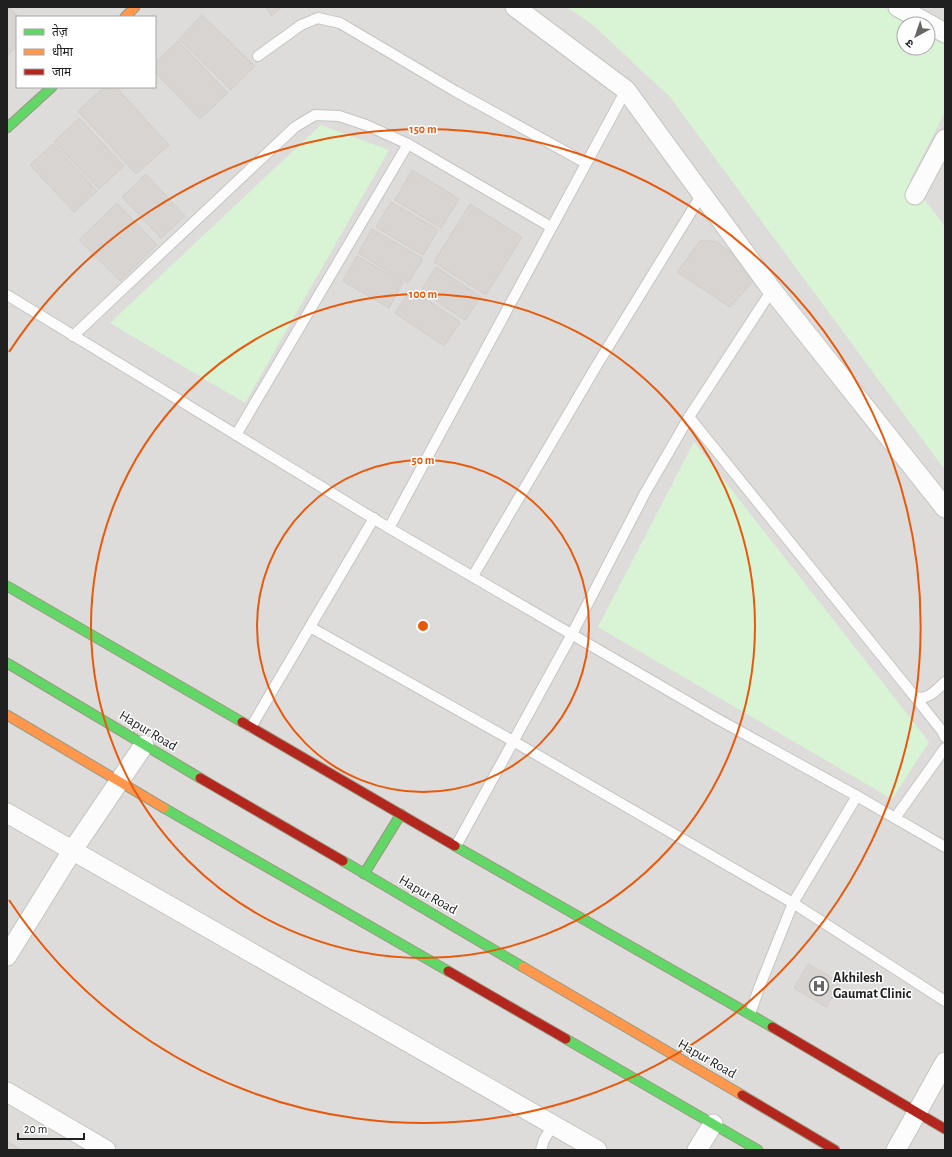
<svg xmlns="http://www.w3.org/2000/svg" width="952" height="1157" font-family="'Alegreya Sans','Noto Sans Devanagari',sans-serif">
  <rect width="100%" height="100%" fill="#eeece9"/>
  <!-- residential -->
  <path fill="#dddcda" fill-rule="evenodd" d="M 7,7 L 945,7 L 945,1150 L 7,1150 ZM 17,17 L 155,17 L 155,87 L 17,87 ZM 904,24 L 928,24 L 928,48 L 904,48 Z"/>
  <!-- park -->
  <g fill="#d9f4d5">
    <path d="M 567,7 L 892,7 L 919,24 L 904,24 L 904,48 L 928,48 L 928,30 L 945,41 L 945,112 L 910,180 L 945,227 L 945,470 L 670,97 L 593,25 Z"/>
    <path d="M 321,125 L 389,150 L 245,403 L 110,323 Z"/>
    <path d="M 694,442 L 929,742 L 892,799 L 598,627 Z"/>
  </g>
  <!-- building -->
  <g fill="#d7d4d1" stroke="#d1cdca">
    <path d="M 7,7 L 9,7 L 19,17 L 17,17 L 17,46 L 7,56 Z"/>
    <path d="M 265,7 L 282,7 L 272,16 Z"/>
    <path d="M 202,15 L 255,66 L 231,90 L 179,39 Z"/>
    <path d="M 178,41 L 228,93 L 200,119 L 155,72 L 155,63 Z"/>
    <path d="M 104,87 L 116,87 L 169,145 L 136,174 L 78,111 Z"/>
    <path d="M 79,118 L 124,166 L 99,189 L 54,142 Z"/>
    <path d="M 53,144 L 97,191 L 74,212 L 30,165 Z"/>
    <path d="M 412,170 L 459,199 L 441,228 L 395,200 Z"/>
    <path d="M 146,174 L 185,216 L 161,238 L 122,197 Z"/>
    <path d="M 391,202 L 438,230 L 423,255 L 376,227 Z"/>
    <path d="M 117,203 L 157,245 L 120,281 L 79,240 Z"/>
    <path d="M 470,204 L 522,237 L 486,295 L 434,262 Z"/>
    <path d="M 372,229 L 423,259 L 408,283 L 358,253 Z"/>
    <path d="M 704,240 L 717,242 L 747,264 L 755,279 L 730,307 L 677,272 L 700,241 Z"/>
    <path d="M 357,256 L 403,282 L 389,308 L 343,281 Z"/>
    <path d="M 436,267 L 481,297 L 465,320 L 421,291 Z"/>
    <path d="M 411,289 L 460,322 L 444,346 L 395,313 Z"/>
    <path d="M 808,964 L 841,983 L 826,1007 L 794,988 Z"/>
    <path d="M 7,1141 L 21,1150 L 7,1150 Z"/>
  </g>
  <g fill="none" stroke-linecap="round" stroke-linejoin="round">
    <defs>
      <g id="lane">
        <path d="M 258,56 L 301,25 L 318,18 L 340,23 L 455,91 L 586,163"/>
        <path d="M 7,295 L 389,528 L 714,717 L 857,796 L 945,847"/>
        <path d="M 73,336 L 295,127 L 315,115 L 339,116 L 366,125 L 408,144 L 551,227"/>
        <path d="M 689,417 L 915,697 C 929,700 935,691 945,682"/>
        <path d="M 236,435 L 408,144"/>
        <path d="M 389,528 L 626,90"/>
        <path d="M 473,576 L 597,365 L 702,194"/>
        <path d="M 310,627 L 513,741 L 793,903 L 945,1001"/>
        <path d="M 915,697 L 942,731 L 945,737"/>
        <path d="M 251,727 L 374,518"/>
        <path d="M 895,818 L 945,748"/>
        <path d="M 456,846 L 572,634 L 645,493 L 689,417 L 772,290"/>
        <path d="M 750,1014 L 759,988 L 793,903 L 857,796"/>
        <path d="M 541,1150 L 544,1140 L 553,1125"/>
      </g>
      <g id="street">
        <path d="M 515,7 L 626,90 L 772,290 L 945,508"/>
        <path d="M 898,7 L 945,33"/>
        <path d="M 915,195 L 945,139"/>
        <path d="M 7,813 L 597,1150"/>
        <path d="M 7,956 L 72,851 L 144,745"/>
        <path d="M 7,1092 L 106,1150"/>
        <path d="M 697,1150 L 713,1124"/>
        <path d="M 896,1150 L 945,1062"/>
      </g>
      <g id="fast">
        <path d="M 7,128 L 52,87"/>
        <path d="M 7,586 L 242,722"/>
        <path d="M 7,663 L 200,778"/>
        <path d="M 164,808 L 448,971"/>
        <path d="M 455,846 L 772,1027"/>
        <path d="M 343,861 L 523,967"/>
        <path d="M 364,874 L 401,814"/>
        <path d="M 566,1039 L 758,1150"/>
      </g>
      <g id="slow">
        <path d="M 125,17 L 135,7"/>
        <path d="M 7,715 L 164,808"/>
        <path d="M 523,967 L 742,1095"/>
      </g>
      <g id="jam">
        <path d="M 242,722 L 455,846"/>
        <path d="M 200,778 L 343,861"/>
        <path d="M 448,971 L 566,1039"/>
        <path d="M 772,1027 L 945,1129"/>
        <path d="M 742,1095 L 835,1150"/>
      </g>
    </defs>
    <!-- lane casing -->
    <use href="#lane" stroke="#c5c4c3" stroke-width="12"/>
    <!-- street casing -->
    <use href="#street" stroke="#c5c4c3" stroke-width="21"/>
    <!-- fast casing -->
    <use href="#fast" stroke="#999880" stroke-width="11"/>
    <!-- slow casing -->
    <use href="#slow" stroke="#999880" stroke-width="11"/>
    <!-- jam casing -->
    <use href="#jam" stroke="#999880" stroke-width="11"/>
    <!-- lane -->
    <use href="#lane" stroke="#fcfcfc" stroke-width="10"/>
    <!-- street -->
    <use href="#street" stroke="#fcfcfc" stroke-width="19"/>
    <!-- fast -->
    <use href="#fast" stroke="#63d668" stroke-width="9"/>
    <!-- slow -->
    <use href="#slow" stroke="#ff974d" stroke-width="9"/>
    <!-- jam -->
    <use href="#jam" stroke="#b3261e" stroke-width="9"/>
  </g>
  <!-- distance rings -->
  <g fill="none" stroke="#e8590c" stroke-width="2">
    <circle cx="423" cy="626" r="166"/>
    <circle cx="423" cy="626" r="332"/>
    <path d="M9 352A497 497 0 1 1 9 900"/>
  </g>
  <!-- icons -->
  <defs>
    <symbol id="hospital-ring" viewBox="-11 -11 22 22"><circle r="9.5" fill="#fff" stroke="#686766" stroke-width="1.5"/><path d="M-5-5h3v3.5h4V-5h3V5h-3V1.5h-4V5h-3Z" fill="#686766"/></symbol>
  </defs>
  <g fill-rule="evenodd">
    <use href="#hospital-ring" x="808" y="975" width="22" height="22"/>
  </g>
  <g text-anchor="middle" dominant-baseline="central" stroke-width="3" stroke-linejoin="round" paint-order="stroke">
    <!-- street labels -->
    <g font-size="14" fill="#202020" stroke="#fff">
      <text transform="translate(148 731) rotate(31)">Hapur Road</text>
      <text transform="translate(428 895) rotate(30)">Hapur Road</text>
      <text transform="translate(707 1059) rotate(30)">Hapur Road</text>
    </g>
    <!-- poi labels -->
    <g font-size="14" font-weight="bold" fill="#202020" stroke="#fff" text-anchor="start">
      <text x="833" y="978">Akhilesh<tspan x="833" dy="16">Gaumat Clinic</tspan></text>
    </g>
  </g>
  <circle cx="423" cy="626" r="6" fill="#e8590c" stroke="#fff" stroke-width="2"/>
  <g font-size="12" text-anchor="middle" font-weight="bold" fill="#e8590c" stroke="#fff" stroke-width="3" stroke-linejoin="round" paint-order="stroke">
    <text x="423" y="133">150 m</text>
    <text x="423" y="298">100 m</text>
    <text x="423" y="464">50 m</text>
  </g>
  <!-- border -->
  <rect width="952" height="1157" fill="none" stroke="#202020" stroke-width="16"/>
  <!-- legend -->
  <rect x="16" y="16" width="140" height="72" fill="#ffffff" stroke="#a6a6a6"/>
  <rect x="24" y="29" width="20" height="6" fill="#63d668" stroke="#a6a6a6"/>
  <text x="52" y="36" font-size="12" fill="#202020">तेज़</text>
  <rect x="24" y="49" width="20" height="6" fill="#ff974d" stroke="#a6a6a6"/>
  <text x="52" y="56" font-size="12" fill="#202020">धीमा</text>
  <rect x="24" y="69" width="20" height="6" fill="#b3261e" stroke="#a6a6a6"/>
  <text x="52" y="76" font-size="12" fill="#202020">जाम</text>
  <!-- north arrow -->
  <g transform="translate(916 36) rotate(220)"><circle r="19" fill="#ffffff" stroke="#a6a6a6"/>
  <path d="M0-3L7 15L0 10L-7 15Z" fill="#686766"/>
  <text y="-6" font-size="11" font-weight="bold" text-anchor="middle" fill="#202020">उ</text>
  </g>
  <!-- scale -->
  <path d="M18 1133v6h66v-6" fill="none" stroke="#202020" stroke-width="2"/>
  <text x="24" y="1133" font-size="12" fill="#202020" stroke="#ffffff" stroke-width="3" paint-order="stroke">20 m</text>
</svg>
